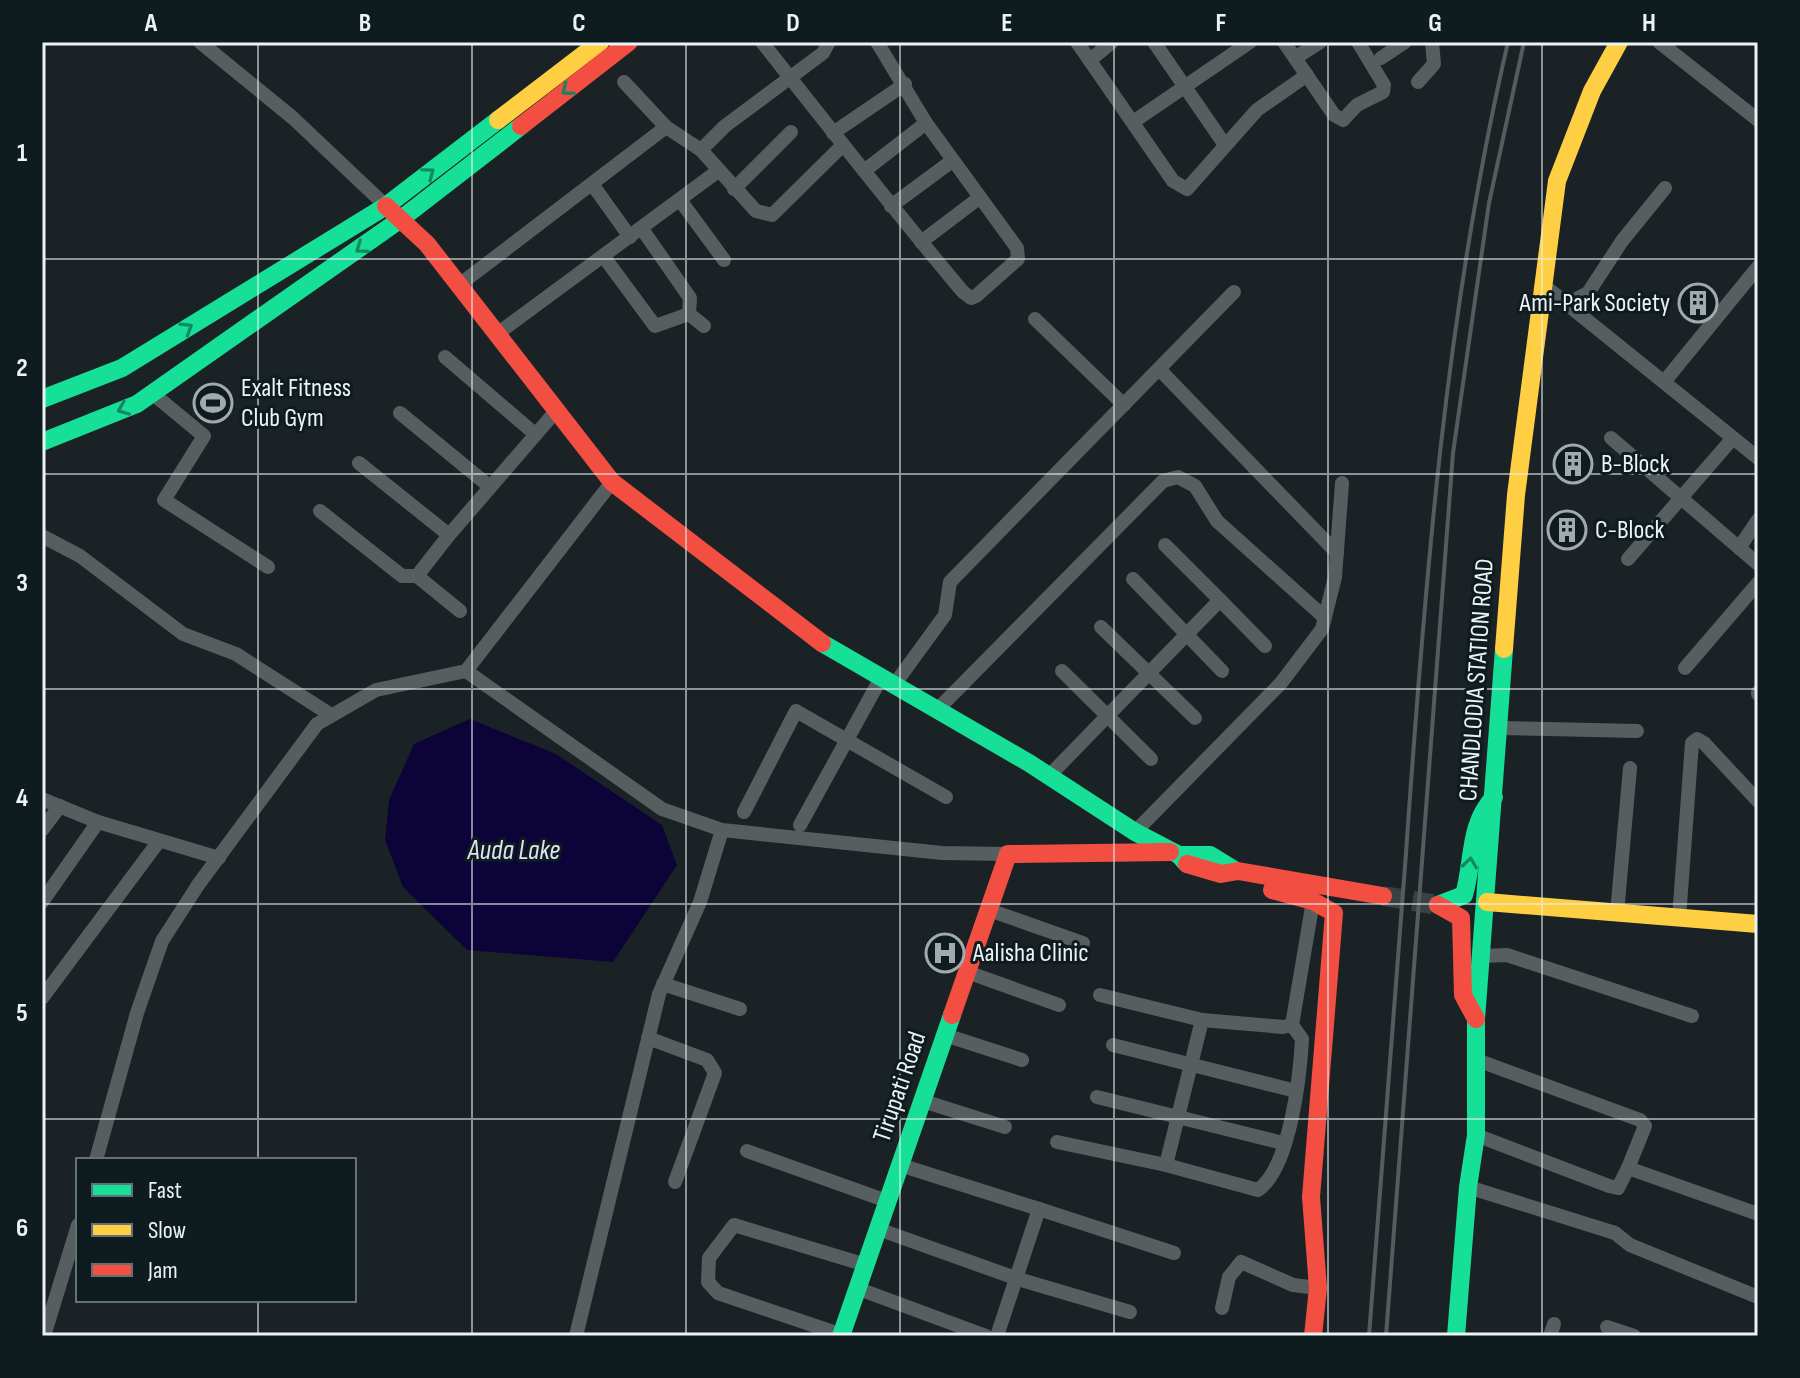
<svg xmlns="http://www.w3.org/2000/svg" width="1800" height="1378" font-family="'Sofia Sans Condensed',sans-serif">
  <rect width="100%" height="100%" fill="#1b2225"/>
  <!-- water -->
  <path fill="#0c0338" d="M 470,719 L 556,754 L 662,825 L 677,865 L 613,962 L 467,950 L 403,887 L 385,840 L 389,800 L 414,744 Z"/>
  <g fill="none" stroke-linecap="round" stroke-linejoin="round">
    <!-- secondary-tunnel -->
    <path stroke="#3a4144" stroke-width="20" stroke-dasharray="20 10" stroke-linecap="butt" d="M 1383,896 L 1438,905"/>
    <!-- street -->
    <g stroke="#575e60" stroke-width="14">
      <path d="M 200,42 L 293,118 L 386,206"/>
      <path d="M 762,42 C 828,126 894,210 963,292 L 971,298 L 976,296 L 1018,259 L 1017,248 L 926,123 L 864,171"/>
      <path d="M 829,42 L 823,53 L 725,126 L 701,150 L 756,211 L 772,215 L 843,145"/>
      <path d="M 877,42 L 926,123"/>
      <path d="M 1077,42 L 1173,181 L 1187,189 L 1257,110 L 1307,75"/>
      <path d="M 1154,42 L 1225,145"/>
      <path d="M 1284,42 L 1334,115 L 1343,120 L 1357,105 L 1383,92 L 1384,85 L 1358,42"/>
      <path d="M 1659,42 L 1758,120"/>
      <path d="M 1295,58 L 1320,42"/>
      <path d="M 1381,58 L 1405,42"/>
      <path d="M 1090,60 L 1112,42"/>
      <path d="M 624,82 L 666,127 L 701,150"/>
      <path d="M 1418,82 L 1434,64 L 1432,42"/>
      <path d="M 1133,122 L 1250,42"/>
      <path d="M 833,133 L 905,84"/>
      <path d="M 592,184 L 630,237"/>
      <path d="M 734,189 L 791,132"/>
      <path d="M 680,200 L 724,260"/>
      <path d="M 891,206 L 952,161"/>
      <path d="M 642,229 L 690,298 L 689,314"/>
      <path d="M 921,242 L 979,198"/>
      <path d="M 604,257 L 655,326 L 689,314 L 704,326"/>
      <path d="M 1542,284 L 1758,458"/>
      <path d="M 459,285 L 666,127"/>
      <path d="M 1567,304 L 1588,293 L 1622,241 L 1665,188"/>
      <path d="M 1035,319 L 1124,405"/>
      <path d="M 497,334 L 718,171"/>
      <path d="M 445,357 L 535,434"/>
      <path d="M 1159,369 L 1337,553"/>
      <path d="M 1664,382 L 1758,267"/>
      <path d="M 152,393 L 204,436 L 164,500 L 268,567"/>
      <path d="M 400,413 L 489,486"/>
      <path d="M 1611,438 L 1758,564"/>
      <path d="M 359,463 L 449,535 L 556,411"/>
      <path d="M 320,511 L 402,576 L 417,576 L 449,535"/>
      <path d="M 42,536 L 80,556 L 183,634 L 236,654 L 331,715"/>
      <path d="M 1739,548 L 1758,520"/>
      <path d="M 1628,559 L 1733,438"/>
      <path d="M 417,576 L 460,611"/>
      <path d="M 1133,579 L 1222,671"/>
      <path d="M 1220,600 L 1265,646"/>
      <path d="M 1101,627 L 1195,718"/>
      <path d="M 1685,668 L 1758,583"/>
      <path d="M 466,671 L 662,809 L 722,830 L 942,853 L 1008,854"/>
      <path d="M 1062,671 L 1151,759"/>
      <path d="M 894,685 L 945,615 L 950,582 L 1234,292"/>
      <path d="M 1758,692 L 1758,694"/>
      <path d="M 937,710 L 1163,481 L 1178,477 L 1195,486 L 1217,521 L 1323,616"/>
      <path d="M 1500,728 L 1637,731"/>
      <path d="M 1049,776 L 1220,600 L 1165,545"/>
      <path d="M 42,799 L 98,822 L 219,858"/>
      <path d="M 744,812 L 796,711 L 946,797"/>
      <path d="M 800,825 L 881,678"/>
      <path d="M 42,830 L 60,806"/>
      <path d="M 1135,832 L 1281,683 L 1322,629 L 1335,577 L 1342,483"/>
      <path d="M 42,902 L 98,822"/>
      <path d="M 989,910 L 1083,943"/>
      <path d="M 1617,913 L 1630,768"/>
      <path d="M 1679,918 L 1692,743 L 1697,739 L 1704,743 L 1758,801"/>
      <path d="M 1482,956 L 1507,955 L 1692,1016"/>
      <path d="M 967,972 L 1059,1005"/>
      <path d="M 663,984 L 740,1009"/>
      <path d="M 1100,995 L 1202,1020 L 1283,1027 L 1292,1025 L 1313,901"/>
      <path d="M 42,998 L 159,841"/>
      <path d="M 1202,1020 L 1166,1165 L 1258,1190 C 1290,1168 1300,1076 1302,1039 L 1292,1025"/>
      <path d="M 945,1035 L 1022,1060"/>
      <path d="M 648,1038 L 707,1060 L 715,1073 L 675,1182"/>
      <path d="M 1113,1045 L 1296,1091"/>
      <path d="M 1474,1059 L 1640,1120 L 1645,1126 L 1628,1168"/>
      <path d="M 1097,1097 L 1283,1143"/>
      <path d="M 923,1101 L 1005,1127"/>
      <path d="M 1476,1135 L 1609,1186 L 1618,1188 L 1628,1168 L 1758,1214"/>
      <path d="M 1057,1142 L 1166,1165"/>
      <path d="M 747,1151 L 887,1201"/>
      <path d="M 96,1160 L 137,1013 L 162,941 L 198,885 L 317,724 L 376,690 L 466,671 L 612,482"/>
      <path d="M 900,1165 L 1039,1209 L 997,1336"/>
      <path d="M 1468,1187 L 1615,1233 L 1630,1245 L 1758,1297"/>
      <path d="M 1039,1209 L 1174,1253"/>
      <path d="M 878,1229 L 1018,1279 L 1130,1312"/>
      <path d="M 859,1289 L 986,1336"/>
      <path d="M 1222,1308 L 1229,1277 L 1241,1262 L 1293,1285 L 1318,1288"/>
      <path d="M 1607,1327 L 1634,1336"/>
      <path d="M 44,1336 L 78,1225"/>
      <path d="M 576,1336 L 659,994 L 700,902 L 722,830"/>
      <path d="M 845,1336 L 718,1293 L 708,1282 L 709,1258 L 734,1225 L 866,1265"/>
      <path d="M 1550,1336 L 1554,1324"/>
    </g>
    <!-- fast -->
    <g stroke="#16e098" stroke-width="18">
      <path d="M 42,399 L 122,368 L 386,206 L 498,120"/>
      <path d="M 42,442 L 137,404 L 401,219 L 521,126"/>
      <path d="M 822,643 L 1029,763 L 1135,832 L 1179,855 L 1187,864"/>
      <path d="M 1179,855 L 1210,855 L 1236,871"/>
      <path d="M 1438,905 L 1464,895 C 1474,860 1468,825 1494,797"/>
      <path d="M 841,1336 L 952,1015"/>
      <path d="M 1456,1336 L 1468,1187 L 1476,1135 L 1476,1019 L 1504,649"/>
    </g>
    <!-- slow -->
    <g stroke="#ffcf43" stroke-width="18">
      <path d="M 498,120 L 600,42"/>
      <path d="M 1504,649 L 1516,495 L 1557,181 L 1592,91 L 1619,42"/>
      <path d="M 1487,902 L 1758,924"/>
    </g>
    <!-- jam -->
    <g stroke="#f24e42" stroke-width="18">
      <path d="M 521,126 L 629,42"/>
      <path d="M 386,206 L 427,244 L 612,482 L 822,643"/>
      <path d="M 1187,864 L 1221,874 L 1238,871 L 1383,896"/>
      <path d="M 1272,890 L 1313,901 L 1334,913 L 1311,1197 L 1318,1288 L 1313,1336"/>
      <path d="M 1438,905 L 1461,918 L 1463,995 L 1476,1019"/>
      <path d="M 952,1015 L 1008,854 L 1170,852"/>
    </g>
    <!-- rail -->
    <g stroke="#565c5e" stroke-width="4">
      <path d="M 1369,1336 C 1381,1175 1394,1014 1406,853 C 1425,580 1446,309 1508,42"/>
      <path d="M 1386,1336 L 1453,453 L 1489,203 L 1524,42"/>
    </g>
  </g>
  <!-- one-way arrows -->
  <defs><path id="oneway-chevron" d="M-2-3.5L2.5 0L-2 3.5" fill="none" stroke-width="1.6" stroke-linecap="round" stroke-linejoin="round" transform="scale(2)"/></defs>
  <g stroke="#128762">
    <use href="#oneway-chevron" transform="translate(567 90) rotate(142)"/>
    <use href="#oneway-chevron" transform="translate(429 173) rotate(-37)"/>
    <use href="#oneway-chevron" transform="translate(361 248) rotate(145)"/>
    <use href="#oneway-chevron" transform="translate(187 328) rotate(-32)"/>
    <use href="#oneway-chevron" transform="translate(123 409) rotate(158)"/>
    <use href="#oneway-chevron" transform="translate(1470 863) rotate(-82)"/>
  </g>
  <!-- grid -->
  <path fill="none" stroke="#ebf3f6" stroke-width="2" stroke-opacity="0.55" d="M 258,42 L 258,1160M 472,42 L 472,1336M 686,42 L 686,1336M 900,42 L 900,1336M 1114,42 L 1114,1336M 1328,42 L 1328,1336M 1542,42 L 1542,1336M 42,259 L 1758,259M 42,474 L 1758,474M 42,689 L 1758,689M 42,904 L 1758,904M 42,1119 L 1758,1119M 258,1300 L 258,1336"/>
  <!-- icons -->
  <defs>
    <symbol id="building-ring" viewBox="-11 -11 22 22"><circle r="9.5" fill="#0e1b1f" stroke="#a2aaad" stroke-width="1.5"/><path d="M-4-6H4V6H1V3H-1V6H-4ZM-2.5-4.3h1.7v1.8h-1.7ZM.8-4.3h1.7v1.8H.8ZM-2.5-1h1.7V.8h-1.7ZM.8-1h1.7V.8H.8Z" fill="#a2aaad"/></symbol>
    <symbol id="stadium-ring" viewBox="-11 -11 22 22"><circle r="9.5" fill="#0e1b1f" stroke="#a2aaad" stroke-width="1.5"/><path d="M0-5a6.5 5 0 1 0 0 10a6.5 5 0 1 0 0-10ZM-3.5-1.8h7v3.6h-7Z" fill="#a2aaad"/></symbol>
    <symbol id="hospital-ring" viewBox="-11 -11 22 22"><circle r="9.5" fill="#0e1b1f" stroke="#a2aaad" stroke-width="1.5"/><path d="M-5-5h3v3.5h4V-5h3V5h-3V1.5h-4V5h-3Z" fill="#a2aaad"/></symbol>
  </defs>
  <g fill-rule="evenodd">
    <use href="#building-ring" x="1676" y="281" width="44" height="44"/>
    <use href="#stadium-ring" x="191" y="381" width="44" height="44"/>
    <use href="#building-ring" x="1551" y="442" width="44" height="44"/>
    <use href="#building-ring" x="1545" y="508" width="44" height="44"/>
    <use href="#hospital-ring" x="923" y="931" width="44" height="44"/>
  </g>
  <g text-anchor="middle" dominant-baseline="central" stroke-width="6" stroke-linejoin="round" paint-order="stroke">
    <!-- poi labels -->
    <g font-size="26" fill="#ebf3f6" stroke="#0e1b1f" text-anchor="start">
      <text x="1670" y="303" text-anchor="end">Ami-Park Society</text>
      <text x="241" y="388">Exalt Fitness<tspan x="241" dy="30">Club Gym</tspan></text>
      <text x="1601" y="464">B-Block</text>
      <text x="1595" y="530">C-Block</text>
      <text x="973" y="953">Aalisha Clinic</text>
    </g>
    <!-- street labels -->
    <g font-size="26" fill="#ebf3f6" stroke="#0e1b1f">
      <text transform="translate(1477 680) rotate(-86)">CHANDLODIA STATION ROAD</text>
      <text transform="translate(900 1087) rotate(-71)">Tirupati Road</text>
    </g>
    <!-- water labels -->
    <g font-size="28" font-style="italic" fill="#dee2f5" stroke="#0e1b1f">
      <text x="514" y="850">Auda Lake</text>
    </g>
  </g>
  <!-- border -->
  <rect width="1800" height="1378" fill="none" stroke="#0e1b1f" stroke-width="88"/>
  <!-- legend -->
  <rect x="76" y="1158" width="280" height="144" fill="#0e1b1f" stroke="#667175" stroke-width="2"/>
  <rect x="92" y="1184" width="40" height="12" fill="#16e098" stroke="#667175" stroke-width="2"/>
  <text x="148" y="1198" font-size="24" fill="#ebf3f6">Fast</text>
  <rect x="92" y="1224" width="40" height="12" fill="#ffcf43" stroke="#667175" stroke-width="2"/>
  <text x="148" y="1238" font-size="24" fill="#ebf3f6">Slow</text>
  <rect x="92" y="1264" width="40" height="12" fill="#f24e42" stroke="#667175" stroke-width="2"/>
  <text x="148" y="1278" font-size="24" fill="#ebf3f6">Jam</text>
  <rect x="44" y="44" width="1712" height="1290" fill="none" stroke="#ebf3f6" stroke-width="3"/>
  <g font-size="26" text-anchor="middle" font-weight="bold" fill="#ebf3f6">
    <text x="151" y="31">A</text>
    <text x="365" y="31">B</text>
    <text x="579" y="31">C</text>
    <text x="793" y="31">D</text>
    <text x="1007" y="31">E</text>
    <text x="1221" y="31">F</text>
    <text x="1435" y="31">G</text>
    <text x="1649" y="31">H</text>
    <text x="22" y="161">1</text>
    <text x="22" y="376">2</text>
    <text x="22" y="591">3</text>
    <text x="22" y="806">4</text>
    <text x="22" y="1021">5</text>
    <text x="22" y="1236">6</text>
  </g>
</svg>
